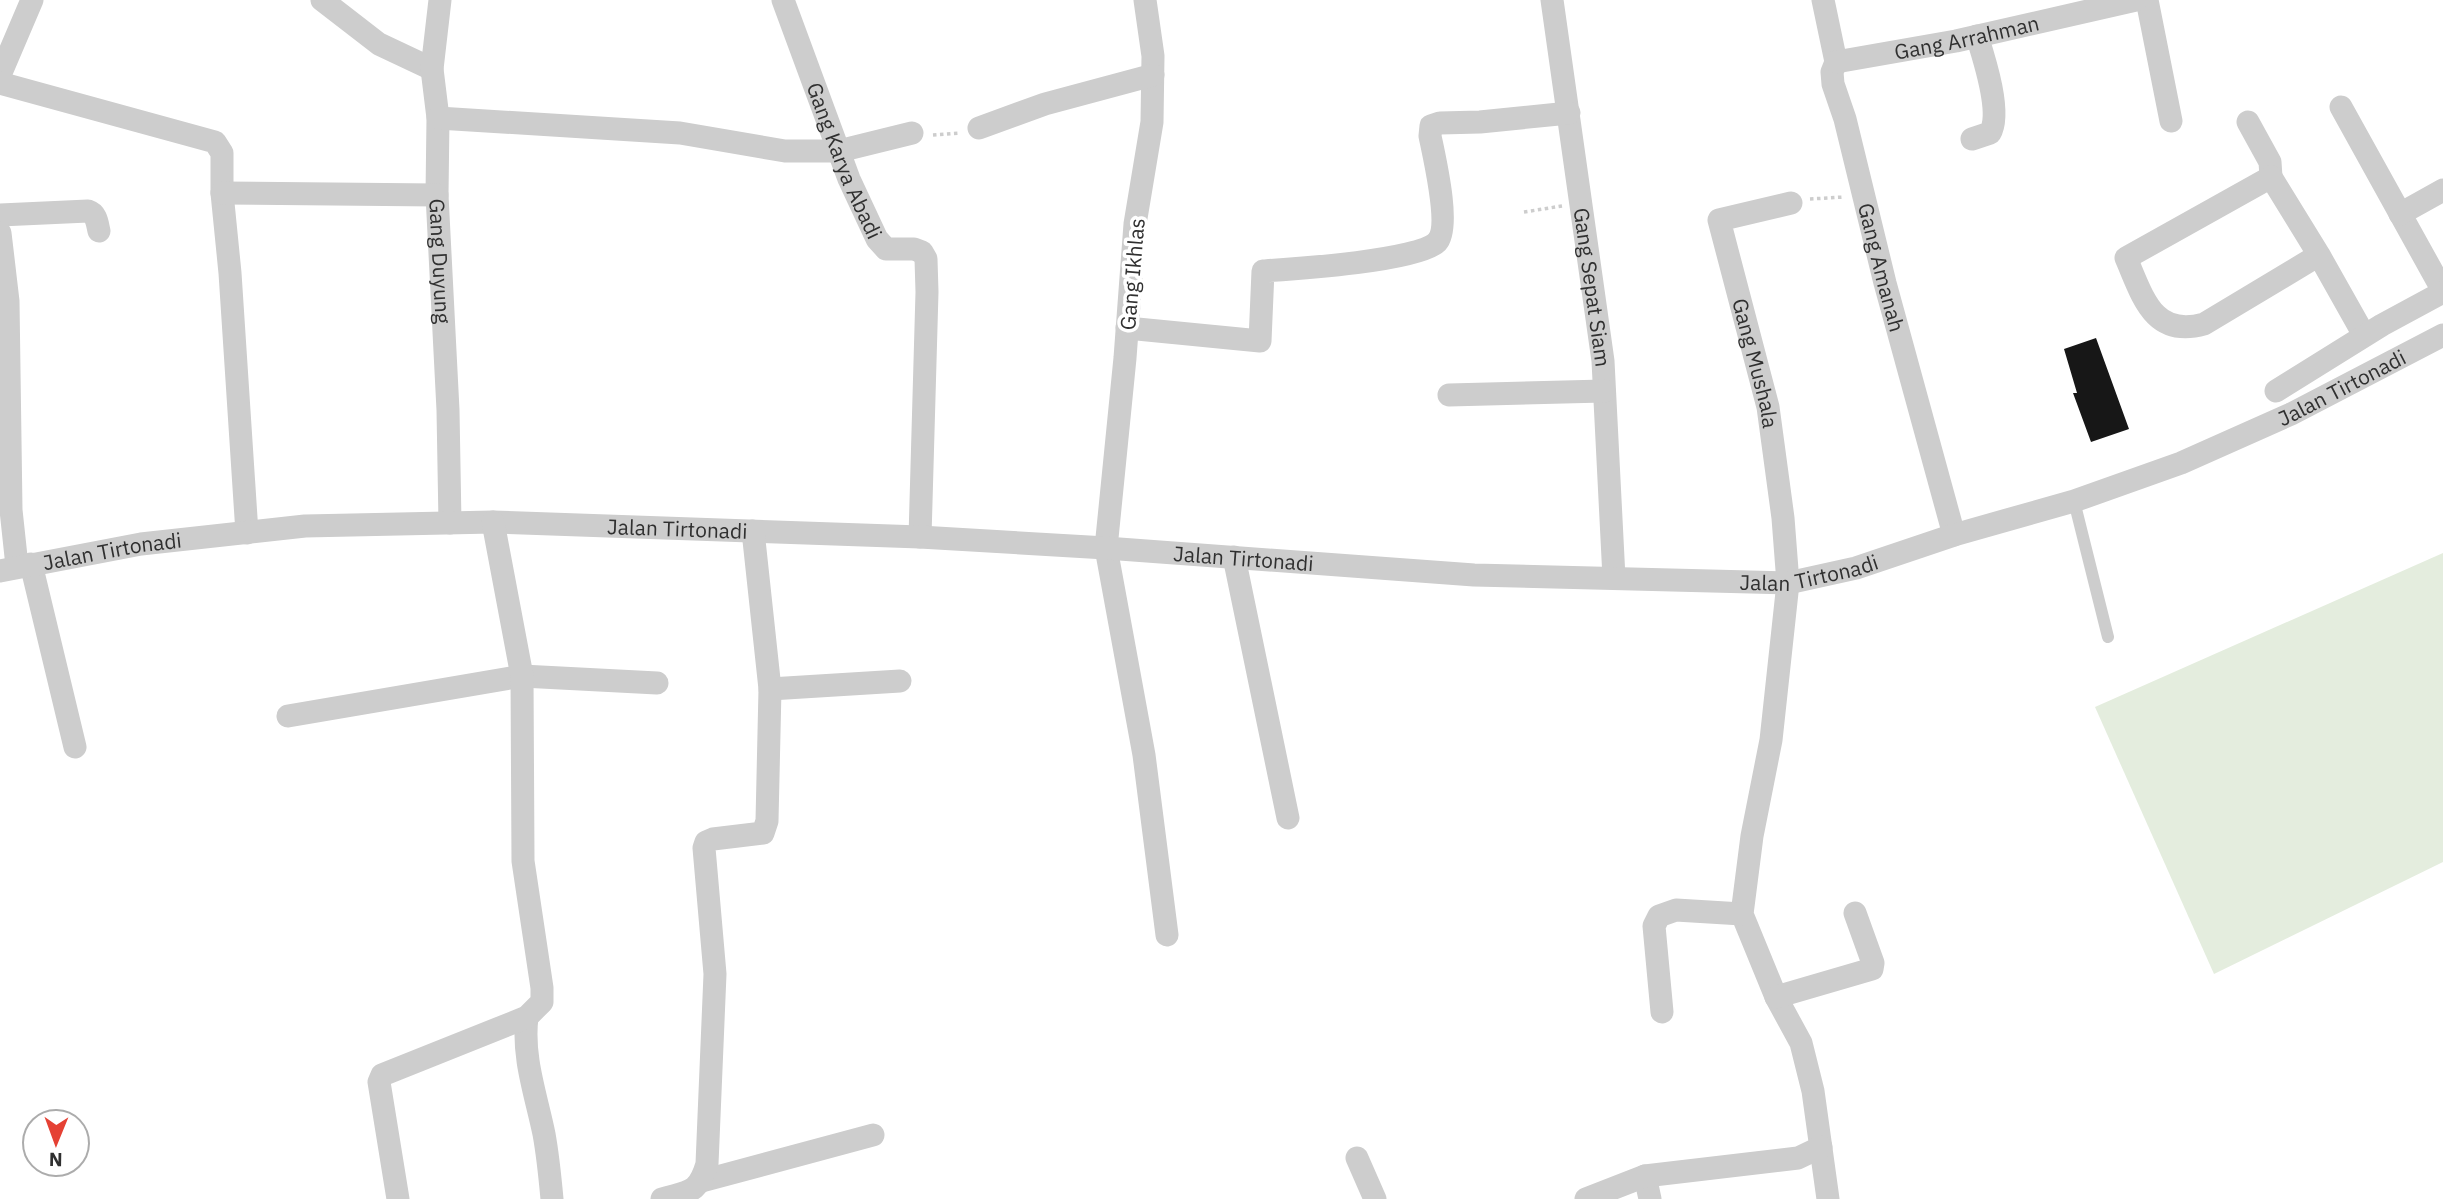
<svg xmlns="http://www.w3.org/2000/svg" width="2443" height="1199" font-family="'IBM Plex Sans',sans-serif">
  <rect width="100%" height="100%" fill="#fff"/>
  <!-- green -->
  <path fill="#e4edde" d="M 2443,553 L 2443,862 L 2214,974 L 2095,707 Z"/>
  <!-- building -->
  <path fill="#171717" d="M 2096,338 L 2129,429 L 2091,442 L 2073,393 L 2077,393 L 2064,349 Z"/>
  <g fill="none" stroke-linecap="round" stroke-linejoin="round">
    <!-- path -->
    <g stroke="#cdcdcd" stroke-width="3.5" stroke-dasharray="3.5 3.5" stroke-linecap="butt">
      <path d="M 933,135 L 960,133"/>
      <path d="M 1810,199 L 1844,197"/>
      <path d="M 1524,212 L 1562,206"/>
    </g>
    <!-- service -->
    <path stroke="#cdcdcd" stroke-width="12" d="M 2074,501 L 2108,637"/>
    <!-- minor -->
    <g stroke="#cdcdcd" stroke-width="23">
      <path d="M 322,0 L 379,44 L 432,69"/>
      <path id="s1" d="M 440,0 L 432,69 L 438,118 L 437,195 L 448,410 L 450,523"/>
      <path id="s2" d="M 783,0 L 849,179 L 877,239 L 886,249 L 914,249 L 922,252 L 926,259 L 927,292 L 920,537"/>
      <path d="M 1145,0 L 1153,56 L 1152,122 L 1135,224 L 1125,358 L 1106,548 L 1144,755 L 1167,935"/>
      <path id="s3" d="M 1552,0 L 1603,361 L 1614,578"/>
      <path id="s4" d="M 1823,0 L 1836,62 L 1832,72 L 1833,84 L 1845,119 L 1885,283 L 1954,535"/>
      <path d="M 2147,0 L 2171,121"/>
      <path id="s5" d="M 1836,62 L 1956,41 L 2136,0"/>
      <path d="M 0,75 L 32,0"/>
      <path d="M 0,83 L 215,142 L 222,153 L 222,193 L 230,273 L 247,533"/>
      <path d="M 2341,107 L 2443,291"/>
      <path d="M 438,118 L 680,133 L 785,151 L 839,151 L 912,133"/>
      <path d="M 2248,122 L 2270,162 L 2271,177"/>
      <path d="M 979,128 L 1045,104 L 1153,75"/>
      <path d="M 1972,139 L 1990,133 C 2002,113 1984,58 1977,36"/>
      <path d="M 222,193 L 437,195"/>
      <path id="s6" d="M 1791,203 L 1719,220 L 1768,407 L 1783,518 L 1788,583 L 1771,740 L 1752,836 L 1742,914 L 1776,997 L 1801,1043 L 1813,1091 L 1828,1199"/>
      <path d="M 2400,214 L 2443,190"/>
      <path d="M 0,215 L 88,211 C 97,214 97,223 99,231"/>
      <path d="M 0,233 L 8,301 L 11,510 L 17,566"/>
      <path d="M 2319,255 L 2204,324 C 2153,338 2143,297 2126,258 L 2271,177 L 2319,255 L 2364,335"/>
      <path d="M 1127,328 L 1260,341 L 1263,271 C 1293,269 1419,261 1437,242 C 1451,227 1434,156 1430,136 L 1431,126 L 1440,123 L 1480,122 L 1569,113"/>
      <path d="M 2276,391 L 2382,325 L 2443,292"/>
      <path d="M 1449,395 L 1604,391"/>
      <path d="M 1234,557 L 1288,818"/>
      <path d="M 31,564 L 75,747"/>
      <path id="s7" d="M 0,571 L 141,544 L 305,526 L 493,522 L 920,537 L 1106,548 L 1474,575 L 1788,583 L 1856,568 L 1954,535 L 2074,501 L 2181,463 L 2291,414 L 2443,335"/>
      <path d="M 770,689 L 900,681"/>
      <path d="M 288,716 L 522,676 L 657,683"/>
      <path d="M 1776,997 L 1872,969 L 1873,963 L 1855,913"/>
      <path d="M 1662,1012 L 1654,926 L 1659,916 L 1676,910 L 1742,914"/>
      <path d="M 527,1017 C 522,1057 536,1095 544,1134 C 548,1156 550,1177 552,1199"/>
      <path d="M 1357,1158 L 1375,1199"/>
      <path d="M 1645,1176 L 1650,1199"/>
      <path d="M 702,1181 L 873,1135"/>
      <path d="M 398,1199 L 379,1082 L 382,1075 L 527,1017 L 542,1002 L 542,988 L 523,861 L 522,676 L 493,522"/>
      <path d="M 662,1199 C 689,1191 698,1194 707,1164 L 715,974 L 704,848 L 706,842 L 713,839 L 763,833 L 767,821 L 770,689 L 753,531"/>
      <path d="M 1586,1199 L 1645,1176 L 1798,1158 L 1821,1147"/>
    </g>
  </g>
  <g text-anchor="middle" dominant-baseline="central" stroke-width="7" stroke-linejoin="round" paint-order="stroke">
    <!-- street labels -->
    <g font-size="21" fill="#303030" stroke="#fff">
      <text stroke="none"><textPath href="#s5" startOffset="133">Gang Arrahman</textPath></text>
      <text stroke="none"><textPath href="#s2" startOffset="172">Gang Karya Abadi</textPath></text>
      <text stroke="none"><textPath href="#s1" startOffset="262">Gang Duyung</textPath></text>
      <text stroke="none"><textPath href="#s4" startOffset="276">Gang Amanah</textPath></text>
      <text transform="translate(1132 274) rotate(-85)">Gang Ikhlas</text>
      <text stroke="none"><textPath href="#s3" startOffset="290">Gang Sepat Siam</textPath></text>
      <text stroke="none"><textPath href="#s6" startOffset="222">Gang Mushala</textPath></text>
      <text stroke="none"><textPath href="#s7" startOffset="2382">Jalan Tirtonadi</textPath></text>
      <text stroke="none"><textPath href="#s7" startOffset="681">Jalan Tirtonadi</textPath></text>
      <text stroke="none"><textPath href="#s7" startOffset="114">Jalan Tirtonadi</textPath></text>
      <text stroke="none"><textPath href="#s7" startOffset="1248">Jalan Tirtonadi</textPath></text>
      <text stroke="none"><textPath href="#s7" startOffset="1815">Jalan Tirtonadi</textPath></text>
    </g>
  </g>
  <!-- north arrow -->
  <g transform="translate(56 1143) rotate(181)"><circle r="33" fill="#ffffff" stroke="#acacac" stroke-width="2"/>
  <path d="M0-5L12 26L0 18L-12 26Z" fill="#e54134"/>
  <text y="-10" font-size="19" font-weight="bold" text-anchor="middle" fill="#303030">N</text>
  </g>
</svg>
